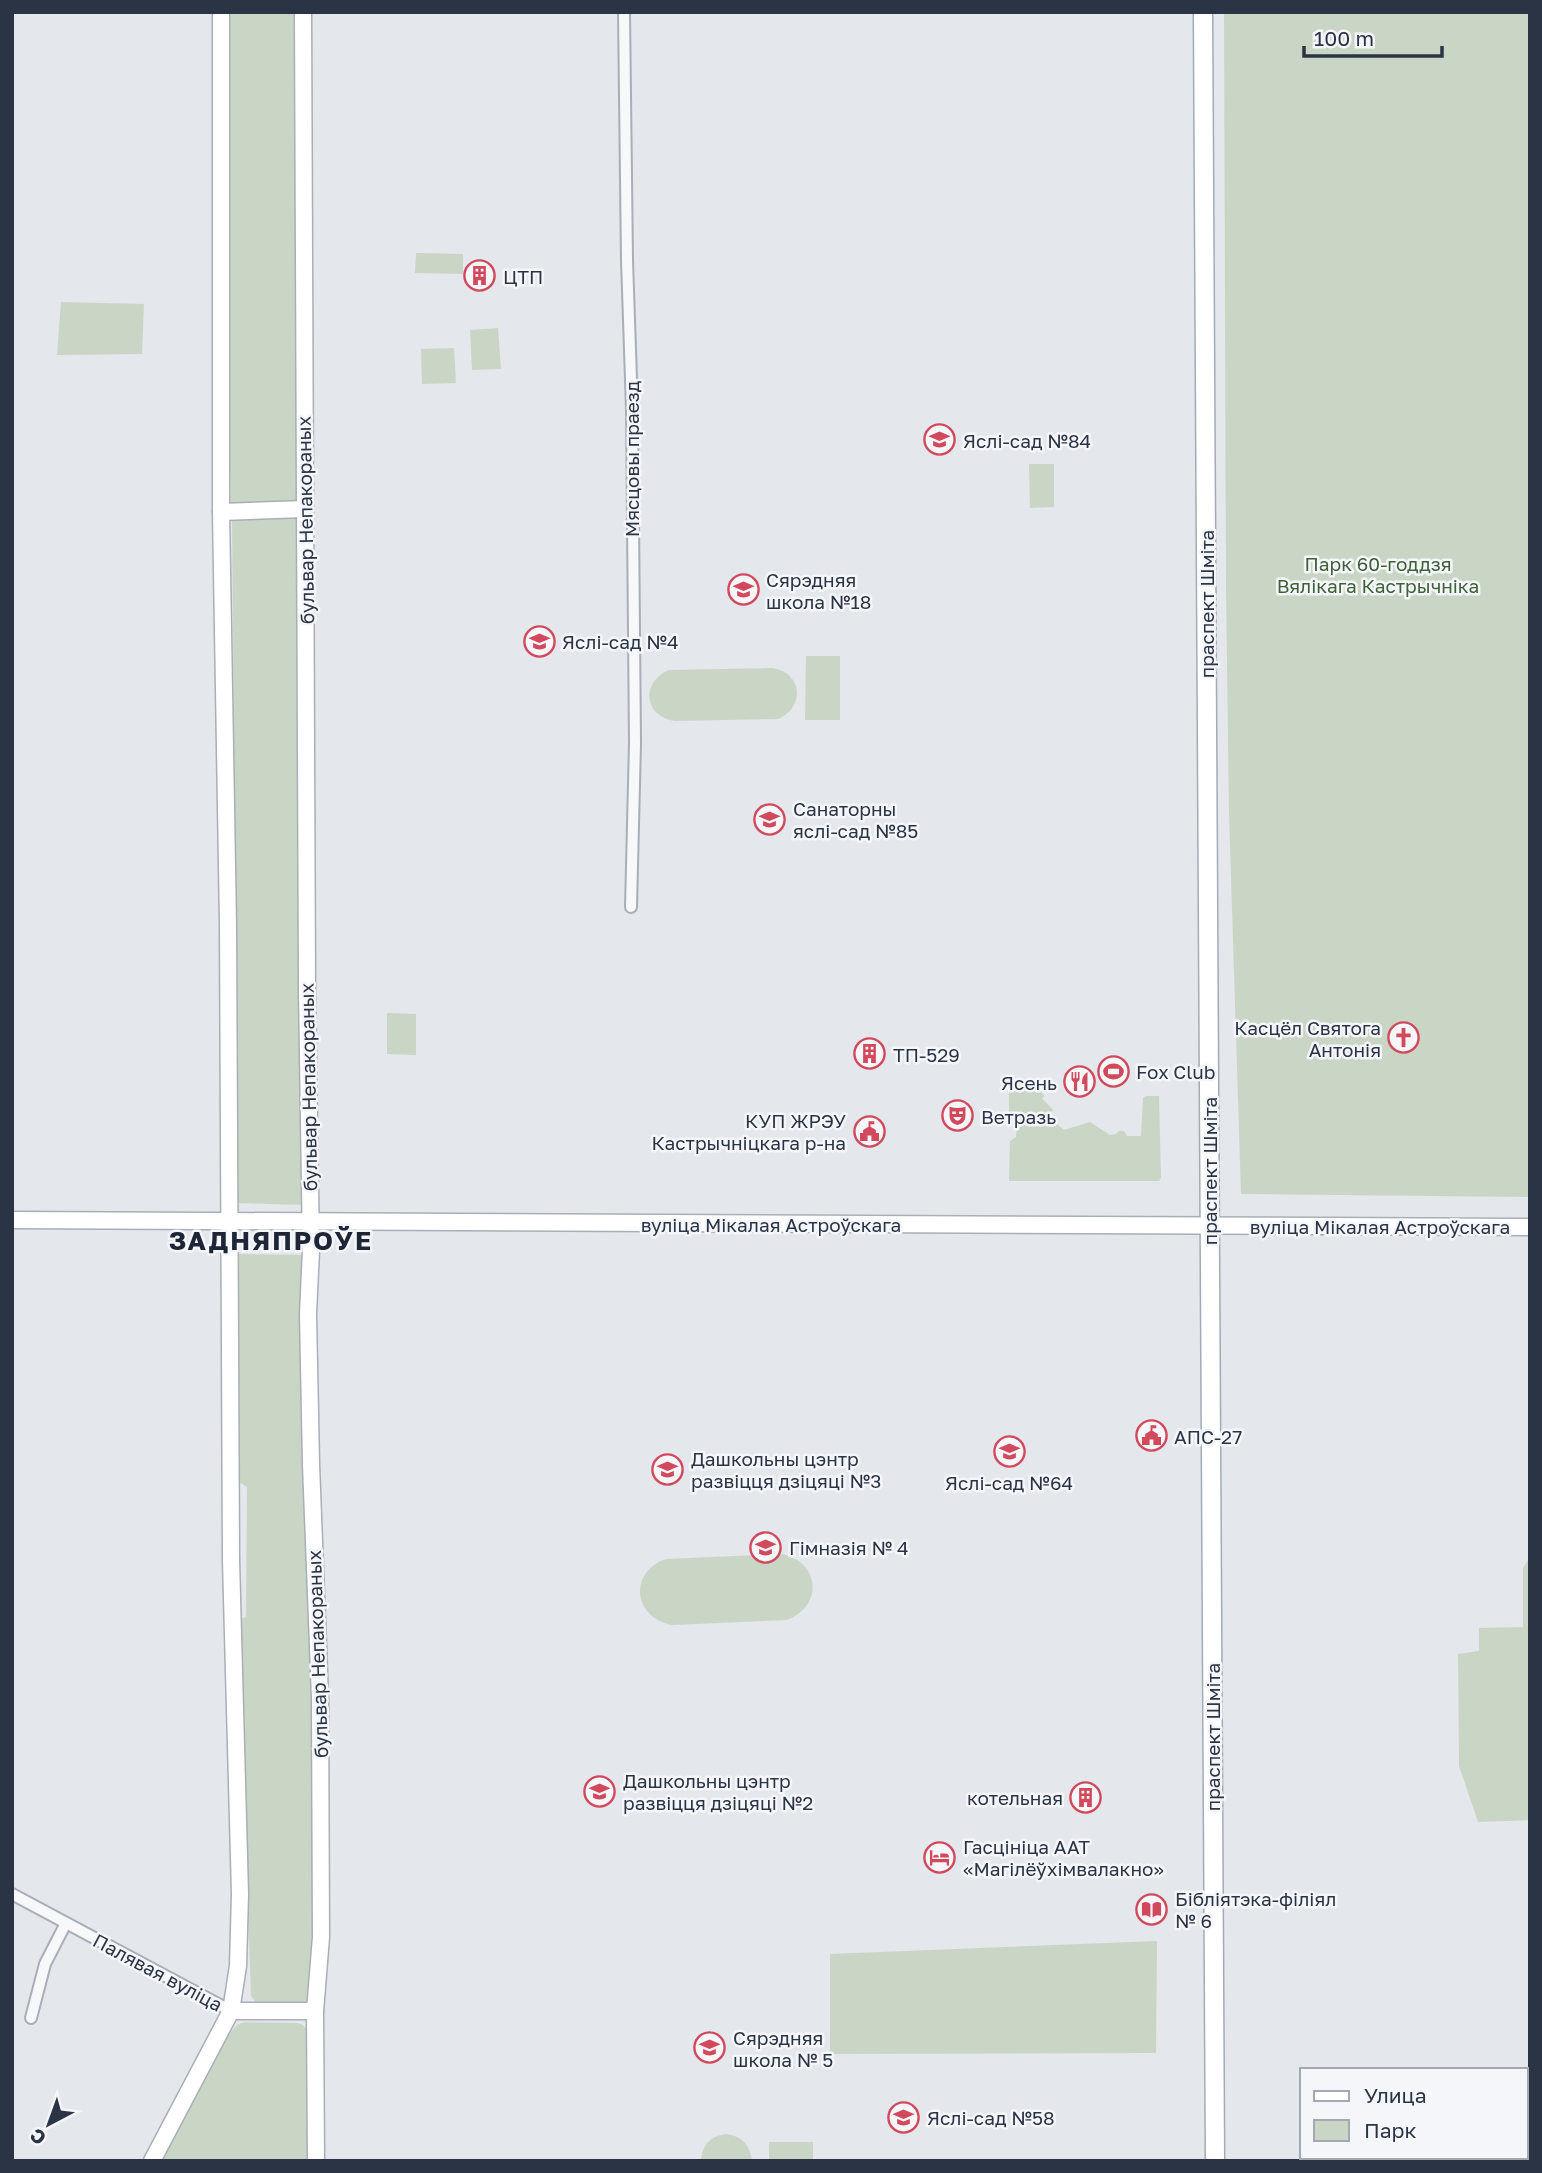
<svg xmlns="http://www.w3.org/2000/svg" width="1542" height="2173" font-family="'Golos Text',sans-serif">
  <rect width="100%" height="100%" fill="#e4e7ec"/>
  <!-- green -->
  <g fill="#c9d6c5">
    <path d="M 225,12 L 294,12 L 297,500 L 231,503 Z"/>
    <path d="M 1224,12 L 1530,12 L 1530,1197 L 1241,1194 L 1229,814 L 1226,589 Z"/>
    <path d="M 416,253 L 463,254 L 463,274 L 415,273 Z"/>
    <path d="M 61,302 L 144,304 L 142,354 L 57,355 Z"/>
    <path d="M 498,328 L 501,369 L 472,370 L 470,330 Z"/>
    <path d="M 454,348 L 456,383 L 422,384 L 421,349 Z"/>
    <path d="M 1029,464 L 1054,464 L 1054,507 L 1030,508 Z"/>
    <path d="M 297,517 L 303,1205 L 238,1203 L 232,520 Z"/>
    <path d="M 806,656 L 840,656 L 840,720 L 805,720 Z"/>
    <path d="M 772,668 C 802,672 806,707 778,719 L 675,721 C 644,717 640,682 669,670 Z"/>
    <path d="M 387,1013 L 416,1014 L 416,1055 L 387,1054 Z"/>
    <path d="M 1033,1078 L 1044,1096 L 1042,1098 L 1053,1110 L 1048,1116 L 1064,1130 L 1090,1122 L 1110,1135 L 1116,1134 L 1119,1131 L 1124,1131 L 1127,1136 L 1141,1136 L 1143,1098 L 1146,1096 L 1159,1096 L 1161,1178 L 1159,1181 L 1009,1181 L 1010,1141 L 1016,1137 L 1017,1127 L 1009,1123 L 1009,1083 L 1021,1083 Z"/>
    <path d="M 235,1254 L 306,1255 L 316,1988 L 310,1999 L 303,2003 L 257,2004 L 251,1996 L 238,1620 L 246,1617 L 247,1487 L 236,1480 Z"/>
    <path d="M 781,1554 C 820,1561 824,1606 787,1620 L 672,1625 C 633,1618 628,1572 666,1559 Z"/>
    <path d="M 1530,1557 L 1530,1820 L 1478,1822 L 1459,1766 L 1458,1654 L 1479,1651 L 1479,1628 L 1523,1627 L 1523,1568 Z"/>
    <path d="M 1157,1941 L 1156,2053 L 830,2054 L 830,1954 Z"/>
    <path d="M 246,2022 L 298,2023 L 303,2025 L 310,2034 L 309,2161 L 158,2161 L 225,2039 L 238,2024 Z"/>
    <path d="M 726,2134 C 742,2136 750,2145 752,2161 L 701,2161 C 702,2145 710,2136 726,2134 Z"/>
    <rect x="769" y="2142" width="44" height="19"/>
  </g>
  <g fill="none" stroke-linecap="round" stroke-linejoin="round">
    <defs>
      <g id="minor">
        <path d="M 624,12 L 627,260 L 632,409 L 635,743 L 631,907"/>
        <path d="M 12,1894 L 231,2011"/>
        <path d="M 31,2018 L 45,1964 L 66,1923"/>
      </g>
      <g id="secondary">
        <path d="M 303,12 L 307,989 L 311,1250 L 308,1314 L 311,1464 L 320,1698 L 321,1937 L 315,2011 L 316,2161"/>
        <path d="M 221,512 L 305,509"/>
        <path d="M 12,1220 L 1530,1227"/>
        <path d="M 231,2011 L 315,2011"/>
        <path d="M 152,2161 L 231,2011 L 238,1966 L 240,1894 L 231,1560 L 228,925 L 221,512 L 221,12"/>
      </g>
      <path id="primary" d="M 1203,12 L 1215,2161"/>
    </defs>
    <!-- minor casing -->
    <use href="#minor" stroke="#a9aeb7" stroke-width="14"/>
    <!-- secondary casing -->
    <use href="#secondary" stroke="#a9aeb7" stroke-width="19"/>
    <!-- primary casing -->
    <use href="#primary" stroke="#a3abb8" stroke-width="21"/>
    <!-- minor -->
    <use href="#minor" stroke="#f7f8fa" stroke-width="10"/>
    <!-- secondary -->
    <use href="#secondary" stroke="#fff" stroke-width="16"/>
    <!-- primary -->
    <use href="#primary" stroke="#fff" stroke-width="18"/>
  </g>
  <!-- icons -->
  <defs>
    <symbol id="building-ring" viewBox="-11 -11 22 22"><circle r="9.5" fill="#f4f6f9" stroke="#d1495b" stroke-width="1.5"/><path d="M-4-6H4V6H1V3H-1V6H-4ZM-2.5-4.3h1.7v1.8h-1.7ZM.8-4.3h1.7v1.8H.8ZM-2.5-1h1.7V.8h-1.7ZM.8-1h1.7V.8H.8Z" fill="#d1495b"/></symbol>
    <symbol id="school-ring" viewBox="-11 -11 22 22"><circle r="9.5" fill="#f4f6f9" stroke="#d1495b" stroke-width="1.5"/><path d="M0-5L7-2L0 1L-7-2ZM-4 1L0 2.5L4 1V4Q0 6-4 4Z" fill="#d1495b"/></symbol>
    <symbol id="church-ring" viewBox="-11 -11 22 22"><circle r="9.5" fill="#f4f6f9" stroke="#d1495b" stroke-width="1.5"/><path d="M-1.2-6h2.4v3.5h3.3v2.4h-3.3V6h-2.4V-.1h-3.3v-2.4h3.3Z" fill="#d1495b"/></symbol>
    <symbol id="stadium-ring" viewBox="-11 -11 22 22"><circle r="9.5" fill="#f4f6f9" stroke="#d1495b" stroke-width="1.5"/><path d="M0-5a6.5 5 0 1 0 0 10a6.5 5 0 1 0 0-10ZM-3.5-1.8h7v3.6h-7Z" fill="#d1495b"/></symbol>
    <symbol id="restaurant-ring" viewBox="-11 -11 22 22"><circle r="9.5" fill="#f4f6f9" stroke="#d1495b" stroke-width="1.5"/><path d="M-5-6h1v4h1v-4h1v4h1v-4h1v5L-1.5 .5V6h-2V.5L-5-1ZM5-6V6H3V1.5H1.5Q1.5-4 5-6Z" fill="#d1495b"/></symbol>
    <symbol id="theatre-ring" viewBox="-11 -11 22 22"><circle r="9.5" fill="#f4f6f9" stroke="#d1495b" stroke-width="1.5"/><path d="M-5-5.5Q0-4 5-5.5V0Q5 5 0 6Q-5 5-5 0ZM-3.3-2.5H-1v1.5H-3.3ZM1-2.5H3.3v1.5H1ZM-2.8 1Q0 5.5 2.8 1Z" fill="#d1495b"/></symbol>
    <symbol id="civic-ring" viewBox="-11 -11 22 22"><circle r="9.5" fill="#f4f6f9" stroke="#d1495b" stroke-width="1.5"/><path d="M-.6-6.5H3V-4.5H.6V-3L4-1V1h2V6H-6V1h2V-1L-.6-3ZM-1.2 2.5V6h2.4V2.5Z" fill="#d1495b"/></symbol>
    <symbol id="hotel-ring" viewBox="-11 -11 22 22"><circle r="9.5" fill="#f4f6f9" stroke="#d1495b" stroke-width="1.5"/><path d="M-6-4.5h1.5V1H6V5H4.5V3h-9V5H-6ZM-4 0a1.8 1.8 0 1 1 3.6 0ZM.5 0V-2.5h3Q6-2.5 6 0Z" fill="#d1495b"/></symbol>
    <symbol id="library-ring" viewBox="-11 -11 22 22"><circle r="9.5" fill="#f4f6f9" stroke="#d1495b" stroke-width="1.5"/><path d="M-6-4Q-3-5.5-.7-3.5V5Q-3 3-6 4ZM6-4Q3-5.5 .7-3.5V5Q3 3 6 4Z" fill="#d1495b"/></symbol>
  </defs>
  <g fill-rule="evenodd">
    <use href="#building-ring" x="462" y="258" width="35" height="35"/>
    <use href="#school-ring" x="922" y="422" width="35" height="35"/>
    <use href="#school-ring" x="726" y="572" width="35" height="35"/>
    <use href="#school-ring" x="522" y="624" width="35" height="35"/>
    <use href="#school-ring" x="752" y="802" width="35" height="35"/>
    <use href="#church-ring" x="1386" y="1020" width="35" height="35"/>
    <use href="#building-ring" x="852" y="1036" width="35" height="35"/>
    <use href="#stadium-ring" x="1096" y="1054" width="35" height="35"/>
    <use href="#restaurant-ring" x="1062" y="1064" width="35" height="35"/>
    <use href="#theatre-ring" x="940" y="1098" width="35" height="35"/>
    <use href="#civic-ring" x="852" y="1114" width="35" height="35"/>
    <use href="#civic-ring" x="1134" y="1418" width="35" height="35"/>
    <use href="#school-ring" x="992" y="1434" width="35" height="35"/>
    <use href="#school-ring" x="650" y="1452" width="35" height="35"/>
    <use href="#school-ring" x="748" y="1530" width="35" height="35"/>
    <use href="#school-ring" x="582" y="1774" width="35" height="35"/>
    <use href="#building-ring" x="1068" y="1780" width="35" height="35"/>
    <use href="#hotel-ring" x="922" y="1840" width="35" height="35"/>
    <use href="#library-ring" x="1134" y="1892" width="35" height="35"/>
    <use href="#school-ring" x="692" y="2030" width="35" height="35"/>
    <use href="#school-ring" x="886" y="2100" width="35" height="35"/>
  </g>
  <g text-anchor="middle" dominant-baseline="central" stroke-width="5" stroke-linejoin="round" paint-order="stroke">
    <!-- poi labels -->
    <g font-size="19" fill="#2b3445" stroke="#f4f6f9" text-anchor="start">
      <text x="503" y="276">ЦТП</text>
      <text x="963" y="440">Яслі-сад №84</text>
      <text x="766" y="579">Сярэдняя<tspan x="766" dy="22">школа №18</tspan></text>
      <text x="562" y="641">Яслі-сад №4</text>
      <text x="793" y="808">Санаторны<tspan x="793" dy="22">яслі-сад №85</tspan></text>
      <text x="1381" y="1027" text-anchor="end">Касцёл Святога<tspan x="1381" dy="22">Антонія</tspan></text>
      <text x="893" y="1054">ТП-529</text>
      <text x="1136" y="1071">Fox Club</text>
      <text x="1057" y="1082" text-anchor="end">Ясень</text>
      <text x="981" y="1116">Ветразь</text>
      <text x="846" y="1120" text-anchor="end">КУП ЖРЭУ<tspan x="846" dy="22">Кастрычніцкага р-на</tspan></text>
      <text x="1174" y="1436">АПС-27</text>
      <text x="691" y="1458">Дашкольны цэнтр<tspan x="691" dy="22">развіцця дзіцяці №3</tspan></text>
      <text x="1009" y="1482" text-anchor="middle">Яслі-сад №64</text>
      <text x="789" y="1547">Гімназія № 4</text>
      <text x="623" y="1780">Дашкольны цэнтр<tspan x="623" dy="22">развіцця дзіцяці №2</tspan></text>
      <text x="1063" y="1797" text-anchor="end">котельная</text>
      <text x="963" y="1846">Гасцініца ААТ<tspan x="963" dy="22">«Магілёўхімвалакно»</tspan></text>
      <text x="1175" y="1898">Бібліятэка-філіял<tspan x="1175" dy="22">№ 6</tspan></text>
      <text x="733" y="2037">Сярэдняя<tspan x="733" dy="22">школа № 5</tspan></text>
      <text x="927" y="2117">Яслі-сад №58</text>
    </g>
    <!-- street labels -->
    <g font-size="19" fill="#2b3445" stroke="#f4f6f9">
      <text transform="translate(631 459) rotate(-90)">Мясцовы праезд</text>
      <text transform="translate(305 520) rotate(-91)">бульвар Непакораных</text>
      <text transform="translate(1206 604) rotate(-90)">праспект Шміта</text>
      <text transform="translate(308 1087) rotate(-91)">бульвар Непакораных</text>
      <text transform="translate(1209 1171) rotate(-90)">праспект Шміта</text>
      <text x="771" y="1224">вуліца Мікалая Астроўскага</text>
      <text x="1380" y="1226">вуліца Мікалая Астроўскага</text>
      <text transform="translate(317 1654) rotate(-92)">бульвар Непакораных</text>
      <text transform="translate(1212 1737) rotate(-90)">праспект Шміта</text>
      <text transform="translate(158 1972) rotate(28)">Палявая вуліца</text>
    </g>
    <!-- park labels -->
    <g font-size="19" fill="#3f6138" stroke="#f4f6f9">
      <text x="1378" y="563">Парк 60-годдзя<tspan x="1378" dy="22">Вялікага Кастрычніка</tspan></text>
    </g>
    <!-- district labels -->
    <g font-size="26" font-weight="bold" letter-spacing="2" fill="#1d2536" stroke="#f4f6f9">
      <text x="271" y="1240">ЗАДНЯПРОЎЕ</text>
    </g>
  </g>
  <!-- border -->
  <rect width="1542" height="2173" fill="none" stroke="#2b3445" stroke-width="28"/>
  <!-- legend -->
  <rect x="1300" y="2068" width="228" height="91" fill="#f4f6f9" stroke="#a4a8b1" stroke-width="2"/>
  <rect x="1314" y="2091" width="35" height="10" fill="#ffffff" stroke="#a4a8b1" stroke-width="2"/>
  <text x="1364" y="2103" font-size="21" fill="#2b3445">Улица</text>
  <rect x="1314" y="2120" width="35" height="21" fill="#c9d6c5" stroke="#a4a8b1" stroke-width="2"/>
  <text x="1364" y="2138" font-size="21" fill="#2b3445">Парк</text>
  <!-- north arrow -->
  <g transform="translate(49 2124) rotate(221)" stroke="#f4f6f9" stroke-width="5" paint-order="stroke">
  <path d="M0-5L12 26L0 18L-12 26Z" fill="#2b3445"/>
  <text y="-10" font-size="19" font-weight="bold" text-anchor="middle" fill="#2b3445">С</text>
  </g>
  <!-- scale -->
  <path d="M1304 46v10h138v-10" fill="none" stroke="#2b3445" stroke-width="3.5"/>
  <text x="1314" y="46" font-size="21" fill="#2b3445" stroke="#f4f6f9" stroke-width="5" paint-order="stroke">100 m</text>
</svg>
